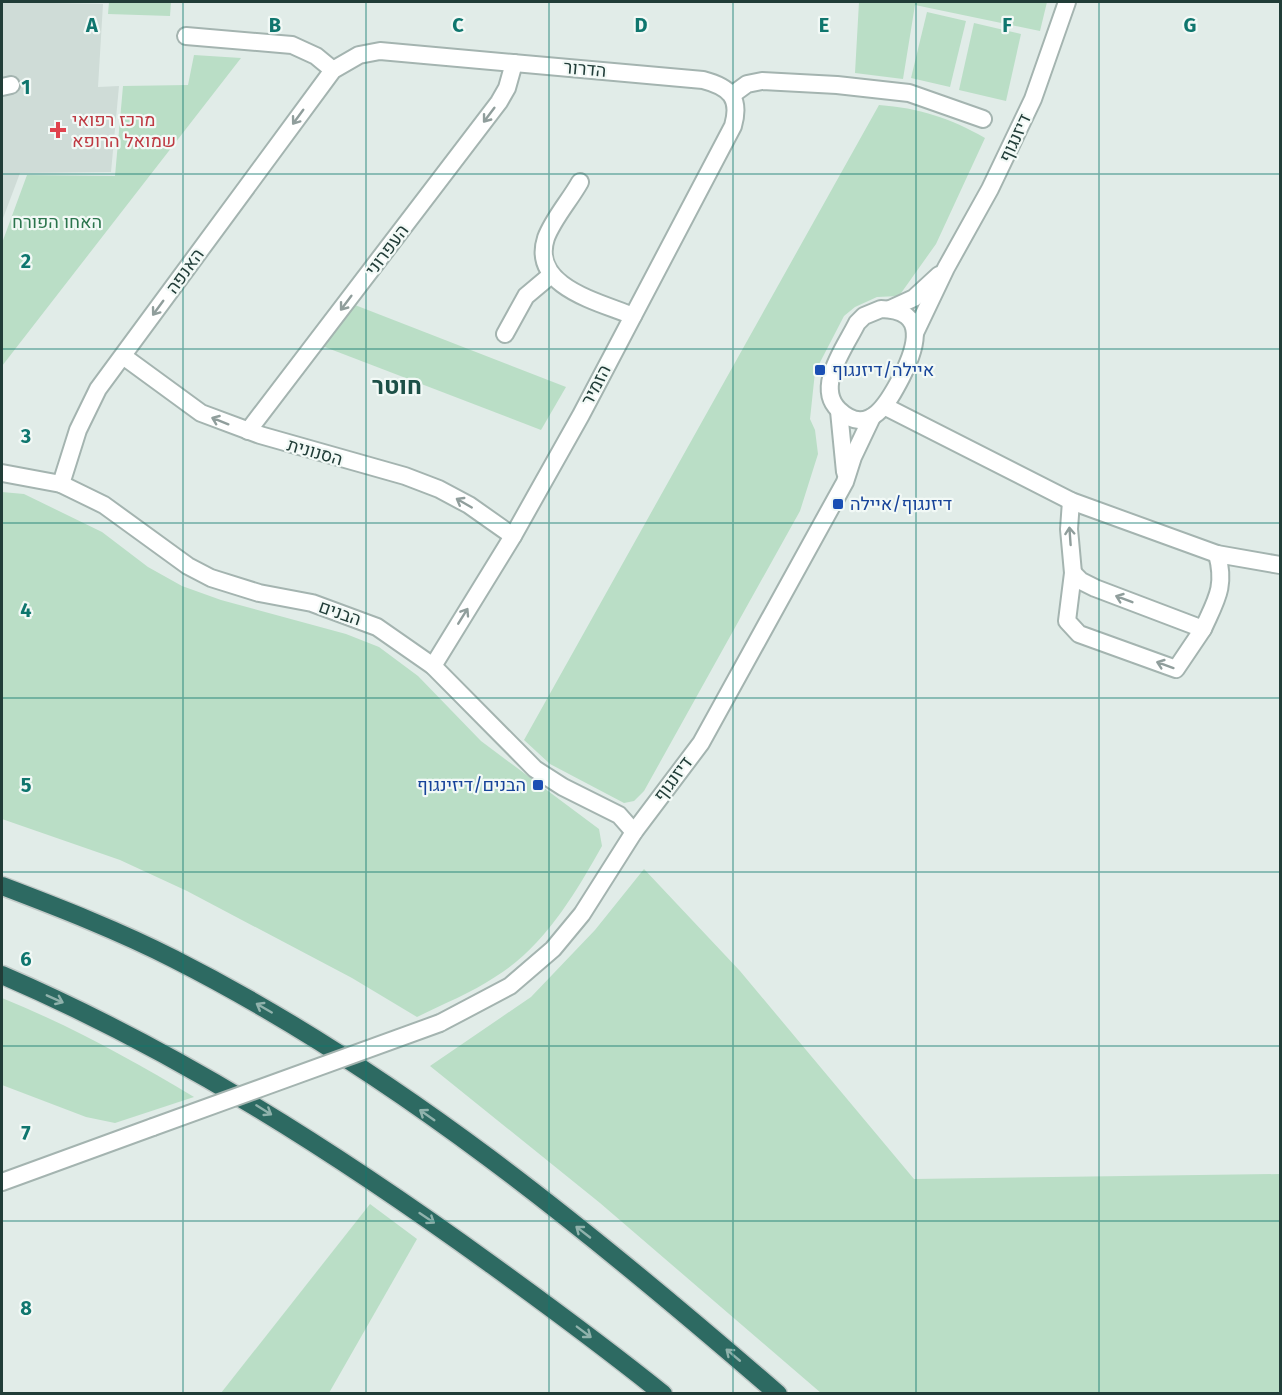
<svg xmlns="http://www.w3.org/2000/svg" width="1282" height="1395" font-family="'Fira Sans',Heebo,sans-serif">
  <rect width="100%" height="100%" fill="#e1ece8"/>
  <!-- built -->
  <path fill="#cfdcd7" d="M 2,2 L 103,4 L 98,87 L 119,86 L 111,172 L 20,173 L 2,221 Z"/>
  <!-- green -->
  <g fill="#badec6">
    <path d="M 109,2 L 171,2 L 170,16 L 108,14 Z"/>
    <path d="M 859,2 L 1047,2 L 1040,31 L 915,5 L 903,79 L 855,73 Z"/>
    <path d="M 927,12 L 966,21 L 950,87 L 911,78 Z"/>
    <path d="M 974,23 L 1021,34 L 1006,101 L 959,90 Z"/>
    <path d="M 194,55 L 241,58 L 2,366 L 2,243 L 27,175 L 115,176 L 123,86 L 188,85 Z"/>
    <path d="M 879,105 C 919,108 950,118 985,138 L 936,244 L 899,296 L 877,297 L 855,307 L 844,316 L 815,372 L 810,419 L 815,430 L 818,454 L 800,511 L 644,791 L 634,801 L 624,803 L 550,764 L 524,740 Z"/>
    <path d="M 355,305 L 566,387 L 541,430 L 317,344 Z"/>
    <path d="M 2,492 L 24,494 L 102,532 L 148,567 L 182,586 L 221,600 L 346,634 L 379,647 L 418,676 L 481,741 L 599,829 L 602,846 C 575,894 544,947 495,977 C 471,993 443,1004 417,1017 L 352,978 L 187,891 L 120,860 L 2,819 Z"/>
    <path d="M 644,869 L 740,971 L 914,1179 L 1280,1174 L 1280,1393 L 821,1393 L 600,1203 L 430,1066 L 531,997 L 595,930 Z"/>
    <path d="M 2,998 C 69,1025 132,1060 194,1097 L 115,1123 L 86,1117 L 2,1085 Z"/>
    <path d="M 370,1204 L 417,1239 L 329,1393 L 221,1393 Z"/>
  </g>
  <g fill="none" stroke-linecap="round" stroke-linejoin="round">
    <defs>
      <g id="minor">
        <path d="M 186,36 L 292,45 L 316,56 L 333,70"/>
        <path d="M 2,87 L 11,85"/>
        <path d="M 732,95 L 747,84 L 762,81 L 837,85 L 909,93 L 983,119"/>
        <path d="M 580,182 C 570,200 553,219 546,238 C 530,287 600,302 633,316"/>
        <path d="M 881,309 C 929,310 916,348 902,376 C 890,399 870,439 839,410 C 814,387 846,346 857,323 L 864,316 Z"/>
        <path d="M 890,309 L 914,298 L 939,275"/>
        <path d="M 915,333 L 946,268 L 990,189 L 1033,99 L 1067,2"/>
        <path d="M 505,334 L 526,296 L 551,275"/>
        <path d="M 123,356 L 201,413 L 260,435 L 405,476 L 439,489 L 469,505 L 513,536"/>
        <path d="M 886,407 L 1071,501 L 1217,554 L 1280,565"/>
        <path d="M 839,411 L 845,472"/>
        <path d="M 248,431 L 499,102 L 507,88 L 514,63"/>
        <path d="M 2,473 L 61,484 L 104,505 L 188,566 L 211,578 L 259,593 L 312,603 L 377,627 L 433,666 L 535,769 L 563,787 L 619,815 L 634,832"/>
        <path d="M 61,484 L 78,430 L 98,389 L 333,70 L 359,55 L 380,51 L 703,80 C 730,87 741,98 733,126 L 581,415 L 513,536 L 433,666"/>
        <path d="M 1071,501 L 1069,529 L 1073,573 L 1067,621 L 1079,634 L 1176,669 L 1203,629"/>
        <path d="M 1073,573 L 1081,581 L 1095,588 L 1203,629 C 1216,600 1226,587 1217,554"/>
        <path d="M 440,1023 L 510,986 L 553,949 L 582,914 L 634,832 L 701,743 L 845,482 L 853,457 L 872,417"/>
        <path d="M 2,1182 L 153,1127"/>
      </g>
      <g id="highway">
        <path d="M 2,886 C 60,908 119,931 174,959 C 395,1071 591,1232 778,1394"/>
        <path d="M 2,975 C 178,1051 337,1153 492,1265 C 550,1307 607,1349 663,1394"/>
      </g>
    </defs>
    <!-- minor casing -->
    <use href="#minor" stroke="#a4b4b0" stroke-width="20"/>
    <!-- highway casing -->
    <use href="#highway" stroke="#c1c9c7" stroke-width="21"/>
    <!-- minor -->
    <use href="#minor" stroke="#fff" stroke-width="16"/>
    <!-- highway -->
    <use href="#highway" stroke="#2d6a62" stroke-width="18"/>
    <defs>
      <path id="minor-bridge" d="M 153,1127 L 440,1023"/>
    </defs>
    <!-- minor-bridge casing -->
    <use href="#minor-bridge" stroke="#a4b4b0" stroke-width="20" stroke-linecap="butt"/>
    <!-- minor-bridge -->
    <use href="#minor-bridge" stroke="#fff" stroke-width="16"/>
  </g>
  <!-- one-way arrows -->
  <defs><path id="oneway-shaft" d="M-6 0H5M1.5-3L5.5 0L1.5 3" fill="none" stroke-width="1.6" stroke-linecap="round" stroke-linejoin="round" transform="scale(1.5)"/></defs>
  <g stroke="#909e9c">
    <use href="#oneway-shaft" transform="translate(489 115) rotate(127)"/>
    <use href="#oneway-shaft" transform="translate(298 117) rotate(126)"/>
    <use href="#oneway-shaft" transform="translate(346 303) rotate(127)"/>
    <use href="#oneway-shaft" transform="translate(158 308) rotate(126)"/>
    <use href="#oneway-shaft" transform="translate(220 421) rotate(-158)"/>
    <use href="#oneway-shaft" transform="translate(464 503) rotate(-150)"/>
    <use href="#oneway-shaft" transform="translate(1070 536) rotate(-94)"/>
    <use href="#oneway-shaft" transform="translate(1124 599) rotate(-159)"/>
    <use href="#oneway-shaft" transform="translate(463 616) rotate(-58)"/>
    <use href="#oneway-shaft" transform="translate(1165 665) rotate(-160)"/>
  </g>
  <g stroke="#90b2ac">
    <use href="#oneway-shaft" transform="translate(55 999) rotate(24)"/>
    <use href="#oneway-shaft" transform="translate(264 1008) rotate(-150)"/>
    <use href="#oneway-shaft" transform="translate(264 1110) rotate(32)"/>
    <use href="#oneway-shaft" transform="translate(427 1115) rotate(-145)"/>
    <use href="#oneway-shaft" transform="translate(427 1218) rotate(34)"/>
    <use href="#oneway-shaft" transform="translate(583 1232) rotate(-142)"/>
    <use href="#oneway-shaft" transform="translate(584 1332) rotate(37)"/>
    <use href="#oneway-shaft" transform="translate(733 1355) rotate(-140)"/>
  </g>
  <!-- grid -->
  <path fill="none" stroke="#0f766e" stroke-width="1.5" stroke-opacity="0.55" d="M 183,2 L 183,1394M 366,2 L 366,1394M 549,2 L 549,1394M 733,2 L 733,1394M 916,2 L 916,1394M 1099,2 L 1099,1394M 2,174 L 1280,174M 2,349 L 1280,349M 2,523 L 1280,523M 2,698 L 1280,698M 2,872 L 1280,872M 2,1046 L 1280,1046M 2,1221 L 1280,1221"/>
  <!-- markers -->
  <path fill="#e0444e" stroke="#f2f9f6" stroke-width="2" d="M55 121h6v6h6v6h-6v6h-6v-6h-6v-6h6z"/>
  <g fill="#1a4fb4" stroke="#f2f9f6" stroke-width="2">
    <rect x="814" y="364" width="12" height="12" rx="3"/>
    <rect x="832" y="498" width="12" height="12" rx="3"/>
    <rect x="532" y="779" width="12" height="12" rx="3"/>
  </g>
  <g text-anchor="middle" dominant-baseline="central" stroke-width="4.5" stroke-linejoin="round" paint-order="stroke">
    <!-- street labels -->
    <g font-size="18" fill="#213d38" stroke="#f2f9f6">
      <text transform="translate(585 69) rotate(5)">הדרור</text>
      <text transform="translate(1015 138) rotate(-65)">דיזנגוף</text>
      <text transform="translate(387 250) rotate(-53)">העפרוני</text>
      <text transform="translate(185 271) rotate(-54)">האנפה</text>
      <text transform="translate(596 385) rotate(-62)">הזמיר</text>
      <text transform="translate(315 452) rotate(16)">הסנונית</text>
      <text transform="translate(340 613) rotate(19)">הבנים</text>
      <text transform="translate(673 779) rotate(-53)">דיזנגוף</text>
    </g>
    <!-- health labels -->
    <g font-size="18" fill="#be3a42" stroke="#f2f9f6" text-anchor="start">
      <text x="72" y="120">מרכז רפואי<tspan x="72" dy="21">שמואל הרופא</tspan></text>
    </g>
    <!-- park labels -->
    <g font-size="18" fill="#2b754d" stroke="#f2f9f6">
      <text x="57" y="222">האחו הפורח</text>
    </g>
    <!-- transit labels -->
    <g font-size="18" fill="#164399" stroke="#f2f9f6" text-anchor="start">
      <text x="832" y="370">איילה/דיזנגוף</text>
      <text x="850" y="504">דיזנגוף/איילה</text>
      <text x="526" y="785" text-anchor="end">הבנים/דיזינגוף</text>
    </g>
    <!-- district labels -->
    <g font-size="24" font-weight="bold" fill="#1d5047" stroke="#f2f9f6">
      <text x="397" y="386">חוטר</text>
    </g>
  </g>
  <g font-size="20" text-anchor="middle" font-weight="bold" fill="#0f766e" stroke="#f2f9f6" stroke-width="4.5" stroke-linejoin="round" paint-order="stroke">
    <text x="92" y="32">A</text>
    <text x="275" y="32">B</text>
    <text x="458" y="32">C</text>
    <text x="641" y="32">D</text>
    <text x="824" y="32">E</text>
    <text x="1007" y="32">F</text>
    <text x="1190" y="32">G</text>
    <text x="26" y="94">1</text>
    <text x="26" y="268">2</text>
    <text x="26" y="443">3</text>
    <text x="26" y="617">4</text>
    <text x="26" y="792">5</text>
    <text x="26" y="966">6</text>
    <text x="26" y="1140">7</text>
    <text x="26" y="1315">8</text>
  </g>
  <!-- border -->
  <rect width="1282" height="1395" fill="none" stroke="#213d38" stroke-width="6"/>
</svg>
